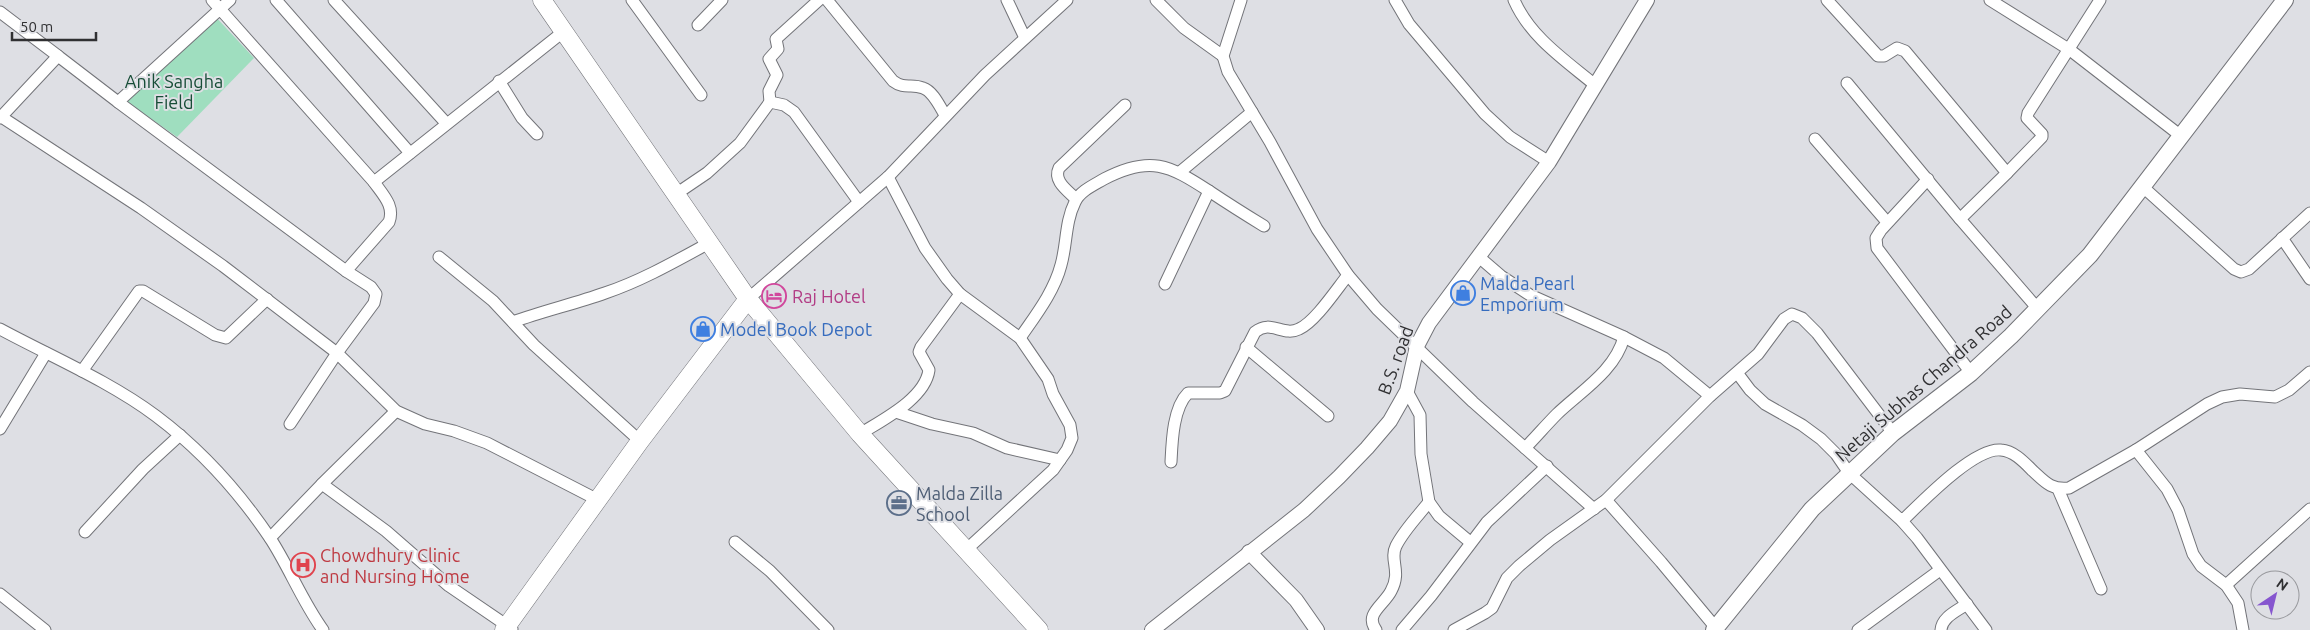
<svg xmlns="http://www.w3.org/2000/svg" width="2310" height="630" font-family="Ubuntu,sans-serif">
  <rect width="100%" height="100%" fill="#dedfe4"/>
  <!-- green -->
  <path fill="#9fdebf" d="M 213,14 L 254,58 L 177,137 L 119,96 Z"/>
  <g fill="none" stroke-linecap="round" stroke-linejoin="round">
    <defs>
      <g id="minor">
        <path d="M 212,0 L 220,9 L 230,0"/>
        <path d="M 276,0 L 410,153"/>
        <path d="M 334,0 L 446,123"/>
        <path d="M 632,0 L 701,95"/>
        <path d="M 827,0 L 893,81 C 905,90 911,83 923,88 C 933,91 940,107 945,115"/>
        <path d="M 1007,0 L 1025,38"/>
        <path d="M 1156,0 L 1184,28 L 1223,56"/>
        <path d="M 1241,0 L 1223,56 L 1228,72 L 1270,142 L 1317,229 L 1348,275 L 1377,309 L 1473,402 L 1594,509"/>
        <path d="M 1395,0 L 1409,24 L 1485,114 L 1510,137 L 1549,162"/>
        <path d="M 1514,0 C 1530,37 1565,60 1595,85"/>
        <path d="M 1827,0 L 1878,56 L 1884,56 L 1897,48 L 1905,51 L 2007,173 L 1960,219 L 2038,309"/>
        <path d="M 1990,0 L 2070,50 L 2181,136"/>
        <path d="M 0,12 L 58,56"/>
        <path d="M 698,25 L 722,0"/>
        <path d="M 499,81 L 522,118 L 537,134"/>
        <path d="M 1847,83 L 1960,219"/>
        <path d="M 118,102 L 346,271 L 371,287 L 376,294 L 374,303 L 337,353 L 290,424"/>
        <path d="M 770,102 L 769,91 L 777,75 L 769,59 L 778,49 L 776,39 L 819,0"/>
        <path d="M 0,116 L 141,208 L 223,266 L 337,353 L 396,411 L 425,424 L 454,431 L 487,443 L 598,500"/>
        <path d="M 0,118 L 58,56 L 118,102 L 220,9 L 374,182 L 563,32"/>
        <path d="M 1815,139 L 1887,222"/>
        <path d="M 1180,172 L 1252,112"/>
        <path d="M 2007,173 L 2042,137 L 2042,134 L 2027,118 L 2028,113 L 2100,0"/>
        <path d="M 888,177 L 925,248 L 947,279 L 960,294 L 1020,338 L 1048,379 L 1053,394 L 1070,425 L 1072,438 L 1067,450 L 1053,470 L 966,550"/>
        <path d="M 1928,179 L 1881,230 L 1876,238 L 1877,248 L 1971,373"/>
        <path d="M 2143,187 L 2234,269 L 2241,272 L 2249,269 L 2310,213"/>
        <path d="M 676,194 L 707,173 L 740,143 L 770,102 L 784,105 L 794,112 L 859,202"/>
        <path d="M 1076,199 C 1067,190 1053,181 1059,168 L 1125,105"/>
        <path d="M 2282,238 L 2310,279"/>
        <path d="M 439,257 L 493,301 L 534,345 L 640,441"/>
        <path d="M 1479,257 L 1501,276 L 1530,295 L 1624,337 L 1664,358 L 1710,396"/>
        <path d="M 346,271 L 389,222 C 395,206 383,195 374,182"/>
        <path d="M 1165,284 L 1209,191"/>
        <path d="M 748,299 L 888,177 L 985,75 L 1067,0"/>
        <path d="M 513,322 C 543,311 574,304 605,293 C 641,281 676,261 709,243"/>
        <path d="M 0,329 C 52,357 109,381 156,416 C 200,449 239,492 270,538 C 289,567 302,601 323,630"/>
        <path d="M 1020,338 C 1035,316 1054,292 1061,265 C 1067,244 1065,222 1075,202 C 1080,191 1094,185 1104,179 C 1150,155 1169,165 1209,191 C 1227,203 1246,215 1264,226"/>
        <path d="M 1246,347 L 1328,416"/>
        <path d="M 82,371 L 139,291 L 143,291 L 215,335 L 226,338 L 267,299"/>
        <path d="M 1738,374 L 1750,390 L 1765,404 L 1802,425 L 1821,439 L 1836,454 L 1849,473 L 1902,521 C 1921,503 1974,447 2001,450 C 2014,451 2024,462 2033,471 C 2045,482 2051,490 2069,488 L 2136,450 L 2207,404 L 2222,397 L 2240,394 L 2275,397 L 2289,390 L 2310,372"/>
        <path d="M 1407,391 L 1420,415 L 1421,454 L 1429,502 L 1439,516 L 1470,542"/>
        <path d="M 396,411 L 322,484 L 386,531 L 449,586 L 512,629"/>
        <path d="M 896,412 L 932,424 L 973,433 L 1007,448 L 1060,460"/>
        <path d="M 0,429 L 46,353"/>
        <path d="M 860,434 C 882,420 925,399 929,370 L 919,352 L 921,347 L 960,294"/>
        <path d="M 1525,448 C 1536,437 1546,425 1557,414 C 1581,391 1615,371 1624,337"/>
        <path d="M 2136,450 L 2167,489 L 2178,510 L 2193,554 L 2201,566 L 2226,585 L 2238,603 L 2243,630"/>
        <path d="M 1171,462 C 1172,441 1173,408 1188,393 L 1220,393 L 1225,391 L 1255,332 C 1271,319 1283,337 1299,329 C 1315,322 1336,290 1348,275"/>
        <path d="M 2058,489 L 2101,589"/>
        <path d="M 1606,500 L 1661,562 L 1716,628"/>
        <path d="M 1902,521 L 1917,538 L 1986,630"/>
        <path d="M 85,532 L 143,469 L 180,435"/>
        <path d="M 270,538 L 322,484"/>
        <path d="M 735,542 L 770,571 L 828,630"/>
        <path d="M 2226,585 L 2310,509"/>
        <path d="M 0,594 L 45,630"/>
        <path d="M 1376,630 C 1364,614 1384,605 1391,591 C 1402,571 1389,560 1396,546 C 1404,530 1418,516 1429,502"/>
        <path d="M 1402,630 L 1431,596 L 1487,522 L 1547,466"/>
        <path d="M 1454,630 L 1485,613 L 1492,608 L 1507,578 L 1519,566 L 1550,540 L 1606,500 L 1710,396 L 1758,354 L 1784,319 L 1792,314 L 1802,318 L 1817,333 L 1893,433"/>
        <path d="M 1858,630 L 1940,570"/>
        <path d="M 1941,630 C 1942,617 1957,611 1967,604"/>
      </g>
      <g id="tertiary">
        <path d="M 1249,552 L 1296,600 L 1317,630"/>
        <path d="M 1152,630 L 1304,510 L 1339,477 L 1367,448 L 1390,421 L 1407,391 L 1417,346 L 1429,323 L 1549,162 L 1647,0"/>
      </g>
      <path id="secondary" d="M 1714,630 L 1812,509 L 1893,433 L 1971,373 L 2011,336 L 2090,255 L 2285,0"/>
      <g id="primary">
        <path d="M 542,0 L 748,299 L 860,434 L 1039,630"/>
        <path d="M 504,630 L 640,441 L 748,299"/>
      </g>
    </defs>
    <!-- minor casing -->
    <use href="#minor" stroke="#737479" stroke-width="13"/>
    <!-- tertiary casing -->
    <use href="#tertiary" stroke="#737479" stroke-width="16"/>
    <!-- secondary casing -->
    <use href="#secondary" stroke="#737479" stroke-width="18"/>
    <!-- primary casing -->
    <use href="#primary" stroke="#737479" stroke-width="19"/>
    <!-- minor -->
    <use href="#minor" stroke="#fff" stroke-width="11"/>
    <!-- tertiary -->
    <use href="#tertiary" stroke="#fff" stroke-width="14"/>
    <!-- secondary -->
    <use href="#secondary" stroke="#fff" stroke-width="16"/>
    <!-- primary -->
    <use href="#primary" stroke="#fff" stroke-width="18"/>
  </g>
  <!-- icons -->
  <defs>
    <symbol id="shop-ring" viewBox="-11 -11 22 22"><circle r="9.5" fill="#dedfe4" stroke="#3f7fe0" stroke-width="1.5"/><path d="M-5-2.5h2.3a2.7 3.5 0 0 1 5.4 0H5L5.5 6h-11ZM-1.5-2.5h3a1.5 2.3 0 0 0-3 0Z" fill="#3f7fe0"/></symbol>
    <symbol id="hotel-ring" viewBox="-11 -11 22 22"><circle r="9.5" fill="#dedfe4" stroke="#d1479c" stroke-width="1.5"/><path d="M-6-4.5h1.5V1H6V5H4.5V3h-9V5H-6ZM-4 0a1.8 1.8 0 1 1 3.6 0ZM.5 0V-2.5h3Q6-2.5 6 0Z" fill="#d1479c"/></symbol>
    <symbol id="office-ring" viewBox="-11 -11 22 22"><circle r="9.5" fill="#dedfe4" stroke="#5c6f8a" stroke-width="1.5"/><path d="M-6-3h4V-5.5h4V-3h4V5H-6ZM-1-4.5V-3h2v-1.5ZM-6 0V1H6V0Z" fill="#5c6f8a"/></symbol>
    <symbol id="hospital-ring" viewBox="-11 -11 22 22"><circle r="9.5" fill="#dedfe4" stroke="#e0444e" stroke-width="1.5"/><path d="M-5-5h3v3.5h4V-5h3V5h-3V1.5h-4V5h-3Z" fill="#e0444e"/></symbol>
  </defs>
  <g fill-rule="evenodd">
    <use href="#shop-ring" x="1449" y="279" width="28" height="28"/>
    <use href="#hotel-ring" x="760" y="282" width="28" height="28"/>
    <use href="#shop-ring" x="689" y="315" width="28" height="28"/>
    <use href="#office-ring" x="885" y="489" width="28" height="28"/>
    <use href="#hospital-ring" x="289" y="551" width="28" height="28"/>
  </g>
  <g text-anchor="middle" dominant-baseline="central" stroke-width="4" stroke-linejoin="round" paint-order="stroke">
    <!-- park labels -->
    <g font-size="18" fill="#174d37" stroke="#dedfe4">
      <text x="174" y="81">Anik Sangha<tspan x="174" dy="21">Field</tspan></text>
    </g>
    <!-- shop labels -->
    <g font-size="18" fill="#366cbe" stroke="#dedfe4" text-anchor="start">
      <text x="1480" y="283">Malda Pearl<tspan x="1480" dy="21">Emporium</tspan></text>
      <text x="720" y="329">Model Book Depot</text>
    </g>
    <!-- hotel labels -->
    <g font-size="18" fill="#b23c85" stroke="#dedfe4" text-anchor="start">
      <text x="792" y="296">Raj Hotel</text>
    </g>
    <!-- street labels -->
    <g font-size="18" fill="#303032" stroke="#dedfe4">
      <text transform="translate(1395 360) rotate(-70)">B.S. road</text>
      <text transform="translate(1923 383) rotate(-41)">Netaji Subhas Chandra Road</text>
    </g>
    <!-- service labels -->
    <g font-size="18" fill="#4e5e75" stroke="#dedfe4" text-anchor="start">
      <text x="916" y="493">Malda Zilla<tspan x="916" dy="21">School</tspan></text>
    </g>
    <!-- health labels -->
    <g font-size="18" fill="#be3a42" stroke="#dedfe4" text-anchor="start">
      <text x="320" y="555">Chowdhury Clinic<tspan x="320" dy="21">and Nursing Home</tspan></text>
    </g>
  </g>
  <!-- north arrow -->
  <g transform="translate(2275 595) rotate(35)"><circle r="24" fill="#dedfe4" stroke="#98999d"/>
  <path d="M0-4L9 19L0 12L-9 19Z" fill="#8656cf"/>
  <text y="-8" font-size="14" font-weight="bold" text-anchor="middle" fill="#303032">N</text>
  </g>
  <!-- scale -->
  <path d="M12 32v8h84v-8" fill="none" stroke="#303032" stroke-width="2.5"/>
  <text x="20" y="32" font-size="15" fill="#303032" stroke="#dedfe4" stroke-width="4" paint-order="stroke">50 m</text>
</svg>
